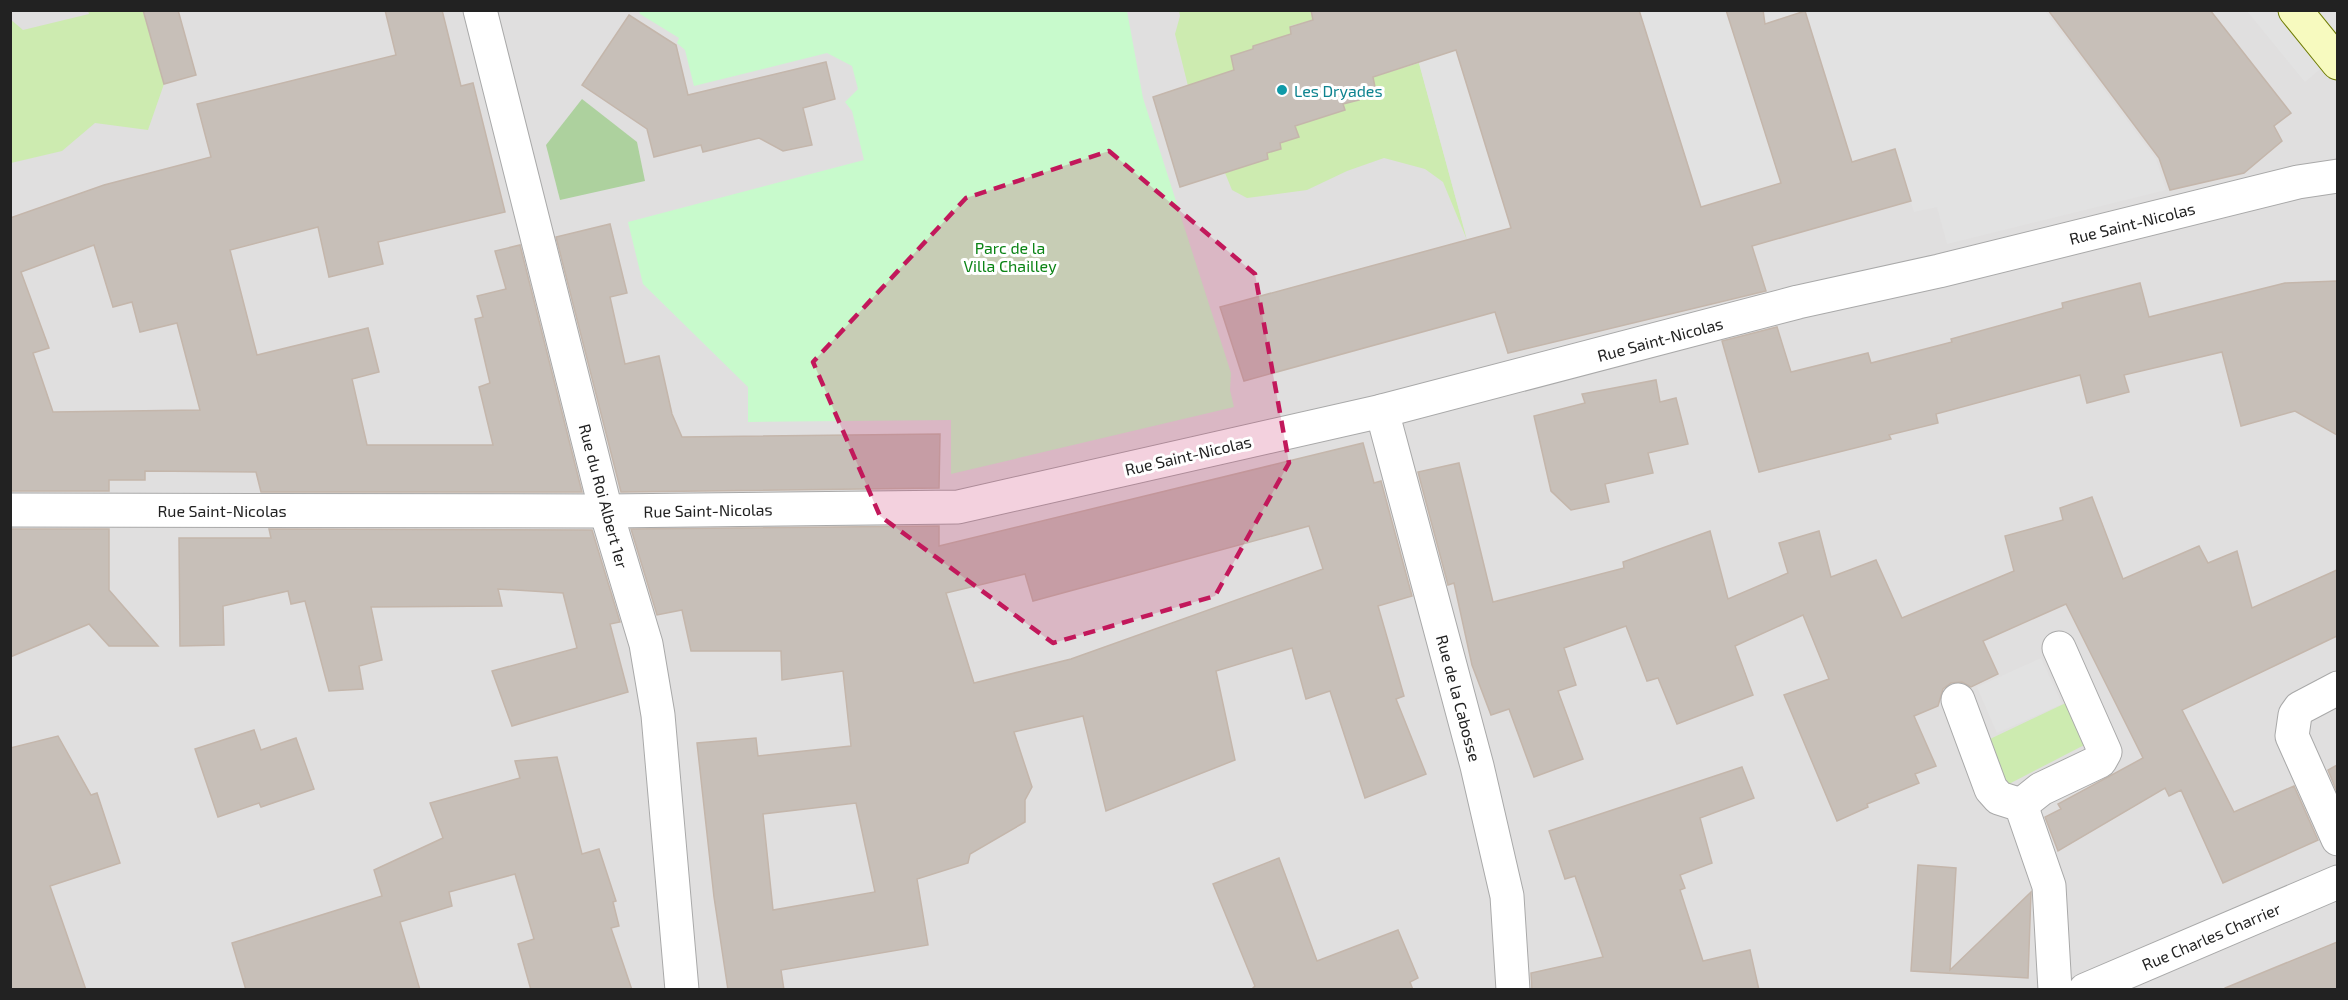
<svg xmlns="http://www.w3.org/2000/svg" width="2348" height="1000" font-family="'Exo 2',sans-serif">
  <rect width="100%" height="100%" fill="#f2efe9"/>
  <!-- residential -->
  <path fill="#e0dfdf" d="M 10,11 L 2299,11 L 2338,58 L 2337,989 L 11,989 Z"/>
  <!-- grass -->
  <g fill="#cdebb0">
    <path d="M 88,11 L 143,11 L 164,84 L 148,130 L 95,123 L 62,151 L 11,163 L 10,19 L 23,30 L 89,14 Z"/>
    <path d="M 1179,11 L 1311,11 L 1313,20 L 1290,26 L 1291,34 L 1253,46 L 1253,49 L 1234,71 L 1188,86 L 1175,34 L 1180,16 Z"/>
    <path d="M 1419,63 L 1467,240 L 1443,182 L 1425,169 L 1384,158 L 1347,171 L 1307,190 L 1247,198 L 1232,190 L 1225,173 L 1268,159 L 1267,153 L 1281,149 L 1280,143 L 1299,137 L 1295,126 L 1345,110 L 1343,104 L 1358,100 L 1356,93 L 1375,87 L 1373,77 Z"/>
    <path d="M 2070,701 L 2092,741 L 2007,785 L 1990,739 Z"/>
  </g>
  <!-- forest -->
  <path fill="#add19e" d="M 582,99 L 637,142 L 645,181 L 560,200 L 546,145 Z"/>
  <!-- park -->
  <path fill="#c8facc" d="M 639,11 L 1127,11 L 1143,98 L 1231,373 L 1230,390 L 1234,407 L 951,474 L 951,420 L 748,422 L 748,387 L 643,284 L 628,222 L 864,160 L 852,111 L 845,102 L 858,89 L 852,66 L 827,53 L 694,86 L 685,50 L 677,43 L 679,38 L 640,14 Z"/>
  <!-- parking -->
  <g fill="#e2e2e2">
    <path d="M 1639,11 L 2045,11 L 2156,159 L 2166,190 L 1947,244 L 1937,207 L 1914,212 L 1895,149 L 1852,162 L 1804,11 L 1734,34 L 1781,183 L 1477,276 L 1419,63 L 1456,50 L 1508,220 L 1688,165 Z"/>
    <path d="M 2247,11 L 2337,11 L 2337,63 L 2333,58 L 2305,82 Z"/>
    <path d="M 2041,658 L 2062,704 L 1997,733 L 1977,687 Z"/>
  </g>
  <!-- building -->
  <g fill="#c7bfb8" stroke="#c4b6ab" stroke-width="1.5" fill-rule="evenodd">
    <path d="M 143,10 L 178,10 L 196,75 L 164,84 Z"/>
    <path d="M 385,10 L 442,10 L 461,86 L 473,83 L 505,212 L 378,242 L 383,264 L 329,277 L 318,227 L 230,250 L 257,355 L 368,328 L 379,372 L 352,379 L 367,445 L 493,445 L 479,387 L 490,383 L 475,319 L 483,317 L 477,296 L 506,289 L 495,251 L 520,245 L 582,492 L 261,492 L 256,472 L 145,471 L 145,480 L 109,480 L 109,491 L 10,491 L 10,218 L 104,185 L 211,157 L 197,104 L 396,55 ZM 94,245 L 113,307 L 132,302 L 140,332 L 177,323 L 200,410 L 53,412 L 33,353 L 49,348 L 21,272 Z"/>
    <path d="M 1311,10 L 1639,10 L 1701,207 L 1781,183 L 1726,10 L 1763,10 L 1765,24 L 1805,11 L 1852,162 L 1895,149 L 1911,201 L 1752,246 L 1766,291 L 1508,353 L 1495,312 L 1244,381 L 1220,307 L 1511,228 L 1456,50 L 1373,77 L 1375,87 L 1356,93 L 1359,100 L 1343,104 L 1345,110 L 1295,126 L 1299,137 L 1280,143 L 1281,149 L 1267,153 L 1268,159 L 1180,187 L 1153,97 L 1234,70 L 1231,56 L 1253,49 L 1253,46 L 1291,34 L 1290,27 L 1313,20 Z"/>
    <path d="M 2048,10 L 2210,10 L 2291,113 L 2274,126 L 2282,141 L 2244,173 L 2170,190 L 2159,158 Z"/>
    <path d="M 629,15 L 676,45 L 688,95 L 826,62 L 835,99 L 803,108 L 812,145 L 783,151 L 759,138 L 703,152 L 701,145 L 654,157 L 647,129 L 582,85 Z"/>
    <path d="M 610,224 L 627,293 L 610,297 L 625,364 L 659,356 L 672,414 L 682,437 L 940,434 L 939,488 L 621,492 L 556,237 Z"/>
    <path d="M 2337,281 L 2337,435 L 2295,411 L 2241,426 L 2222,352 L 2124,375 L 2129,392 L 2087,403 L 2080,375 L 1936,414 L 1938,423 L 1889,435 L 1891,439 L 1759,472 L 1722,341 L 1777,327 L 1791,372 L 1868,353 L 1871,363 L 1952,342 L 1951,339 L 2063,308 L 2062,303 L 2140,283 L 2149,317 L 2285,283 Z"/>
    <path d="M 1656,380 L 1660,402 L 1676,398 L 1688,444 L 1648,453 L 1653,473 L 1605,484 L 1609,502 L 1571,510 L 1551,491 L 1534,416 L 1585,403 L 1582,394 Z"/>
    <path d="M 1363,443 L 1374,483 L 1381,481 L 1412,596 L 1378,606 L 1404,696 L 1396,699 L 1426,774 L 1365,798 L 1330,691 L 1306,699 L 1292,648 L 1216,671 L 1235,760 L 1106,811 L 1083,716 L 1014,732 L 1032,787 L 1025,800 L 1025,822 L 970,854 L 968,863 L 917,879 L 928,945 L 781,970 L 784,990 L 728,990 L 714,897 L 697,743 L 756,738 L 758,756 L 851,746 L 843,671 L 782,680 L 781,651 L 691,651 L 682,610 L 657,615 L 631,529 L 939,526 L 939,546 ZM 1309,526 L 1323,569 L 1071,659 L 974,683 L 946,593 L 1025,574 L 1033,601 ZM 856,803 L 875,892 L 773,910 L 763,814 Z"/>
    <path d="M 1459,463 L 1493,602 L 1624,568 L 1623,562 L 1710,531 L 1728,599 L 1788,573 L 1779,543 L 1819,531 L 1831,577 L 1876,560 L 1902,618 L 2014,571 L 2005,536 L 2063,520 L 2060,508 L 2092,497 L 2123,579 L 2199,546 L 2208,563 L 2237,551 L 2252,608 L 2337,570 L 2337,636 L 2182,710 L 2234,812 L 2294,786 L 2318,840 L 2223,883 L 2181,790 L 2169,796 L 2165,788 L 2058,851 L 2045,817 L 2061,809 L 2058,804 L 2143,758 L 2066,604 L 1983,641 L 1998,674 L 1971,687 L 1962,682 L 1951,683 L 1943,689 L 1938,706 L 1914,716 L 1936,766 L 1915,774 L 1919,783 L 1867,804 L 1868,807 L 1837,821 L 1784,695 L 1829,679 L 1803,615 L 1735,646 L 1753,695 L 1677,724 L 1658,678 L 1647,681 L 1626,626 L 1564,648 L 1576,685 L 1558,691 L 1583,759 L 1534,777 L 1509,709 L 1491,715 L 1472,665 L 1454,583 L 1448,585 L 1418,472 Z"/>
    <path d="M 10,529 L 109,529 L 109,590 L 158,646 L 109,646 L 89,624 L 10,657 Z"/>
    <path d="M 269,529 L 592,530 L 620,622 L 610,624 L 628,692 L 512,726 L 492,671 L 577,648 L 563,593 L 498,589 L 502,606 L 371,607 L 382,660 L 359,666 L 363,689 L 329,691 L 305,601 L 291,604 L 288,591 L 223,606 L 224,645 L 180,646 L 179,538 L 271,538 Z"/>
    <path d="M 254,730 L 261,750 L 296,738 L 314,789 L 261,807 L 259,803 L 218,817 L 195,749 Z"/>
    <path d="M 58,736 L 91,795 L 97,793 L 120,863 L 50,886 L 86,990 L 10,990 L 10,748 Z"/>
    <path d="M 557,757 L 582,854 L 599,849 L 616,901 L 613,902 L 619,926 L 611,928 L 632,990 L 531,990 L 518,944 L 534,939 L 515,874 L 449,892 L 452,906 L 400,922 L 420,990 L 246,990 L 232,943 L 382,896 L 374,870 L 443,838 L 430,803 L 520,778 L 515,761 Z"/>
    <path d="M 2337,765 L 2337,792 L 2328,770 Z"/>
    <path d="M 1742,767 L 1754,798 L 1700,818 L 1712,863 L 1680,875 L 1685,888 L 1680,890 L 1703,961 L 1750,950 L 1759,990 L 1532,990 L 1531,973 L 1603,957 L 1575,876 L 1565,879 L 1549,831 Z"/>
    <path d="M 1279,858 L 1317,961 L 1398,930 L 1418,978 L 1410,982 L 1413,990 L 1251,990 L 1255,986 L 1213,884 Z"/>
    <path d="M 1918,865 L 1956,868 L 1950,970 L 2031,892 L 2028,978 L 1911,971 Z"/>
    <path d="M 2337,942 L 2337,990 L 2225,990 L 2225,988 Z"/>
  </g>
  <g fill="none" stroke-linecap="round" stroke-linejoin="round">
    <defs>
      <g id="street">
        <path d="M 480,10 L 606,511 L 646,644 L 658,715 L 682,990"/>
        <path d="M 1382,411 L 1477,766 L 1507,896 L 1513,990"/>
        <path d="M 10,510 L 606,511 L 958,507 L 1382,411 L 1798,302 L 1939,271 L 2298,182 L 2338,176"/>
        <path d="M 2338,688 L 2300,708 L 2295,715 L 2292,736 L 2338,839"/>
        <path d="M 1958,700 L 1991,789 L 1999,798 L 2021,805 L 2049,886 L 2055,990"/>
        <path d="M 2021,805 L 2041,789 L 2100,761 L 2105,752 L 2059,648"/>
        <path d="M 2085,990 L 2338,882"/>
      </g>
      <path id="secondary" d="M 2295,10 L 2338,63"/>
    </defs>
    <!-- street casing -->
    <use href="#street" stroke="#a9a9a9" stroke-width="35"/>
    <!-- secondary casing -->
    <use href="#secondary" stroke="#707d05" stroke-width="35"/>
    <!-- street -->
    <use href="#street" stroke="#fff" stroke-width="33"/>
    <!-- secondary -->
    <use href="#secondary" stroke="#f7fabf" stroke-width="33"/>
  </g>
  <!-- marked area -->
  <path fill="#c2185b" fill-opacity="0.2" stroke="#c2185b" stroke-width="4.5" stroke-dasharray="12 8" stroke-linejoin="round" d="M 1109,151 L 1255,274 L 1289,463 L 1215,596 L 1053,643 L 880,516 L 813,362 L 966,198 Z"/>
  <!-- markers -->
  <circle fill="#0f9aa8" stroke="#fff" stroke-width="2" cx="1282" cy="90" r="6"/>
  <g text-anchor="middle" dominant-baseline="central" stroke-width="6" stroke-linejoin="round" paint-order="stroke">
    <!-- culture labels -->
    <g font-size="16" fill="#0d838f" stroke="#fff" text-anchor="start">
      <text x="1294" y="90">Les Dryades</text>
    </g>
    <!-- street labels -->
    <g font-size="16" fill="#222" stroke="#fff">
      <text transform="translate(2132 223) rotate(-14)">Rue Saint-Nicolas</text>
      <text transform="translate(1660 339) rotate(-15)">Rue Saint-Nicolas</text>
      <text transform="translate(1188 455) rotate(-13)">Rue Saint-Nicolas</text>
      <text transform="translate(604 496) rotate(75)">Rue du Roi Albert 1er</text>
      <text x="222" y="510">Rue Saint-Nicolas</text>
      <text transform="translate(708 510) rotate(-1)">Rue Saint-Nicolas</text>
      <text transform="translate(1459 698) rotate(75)">Rue de la Cabosse</text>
      <text transform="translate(2211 936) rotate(-23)">Rue Charles Charrier</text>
    </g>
    <!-- park labels -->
    <g font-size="16" fill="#0c8416" stroke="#fff">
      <text x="1010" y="247">Parc de la<tspan x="1010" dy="18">Villa Chailley</tspan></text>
    </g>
  </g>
  <!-- border -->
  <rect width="2348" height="1000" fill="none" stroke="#222222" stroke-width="24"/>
</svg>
